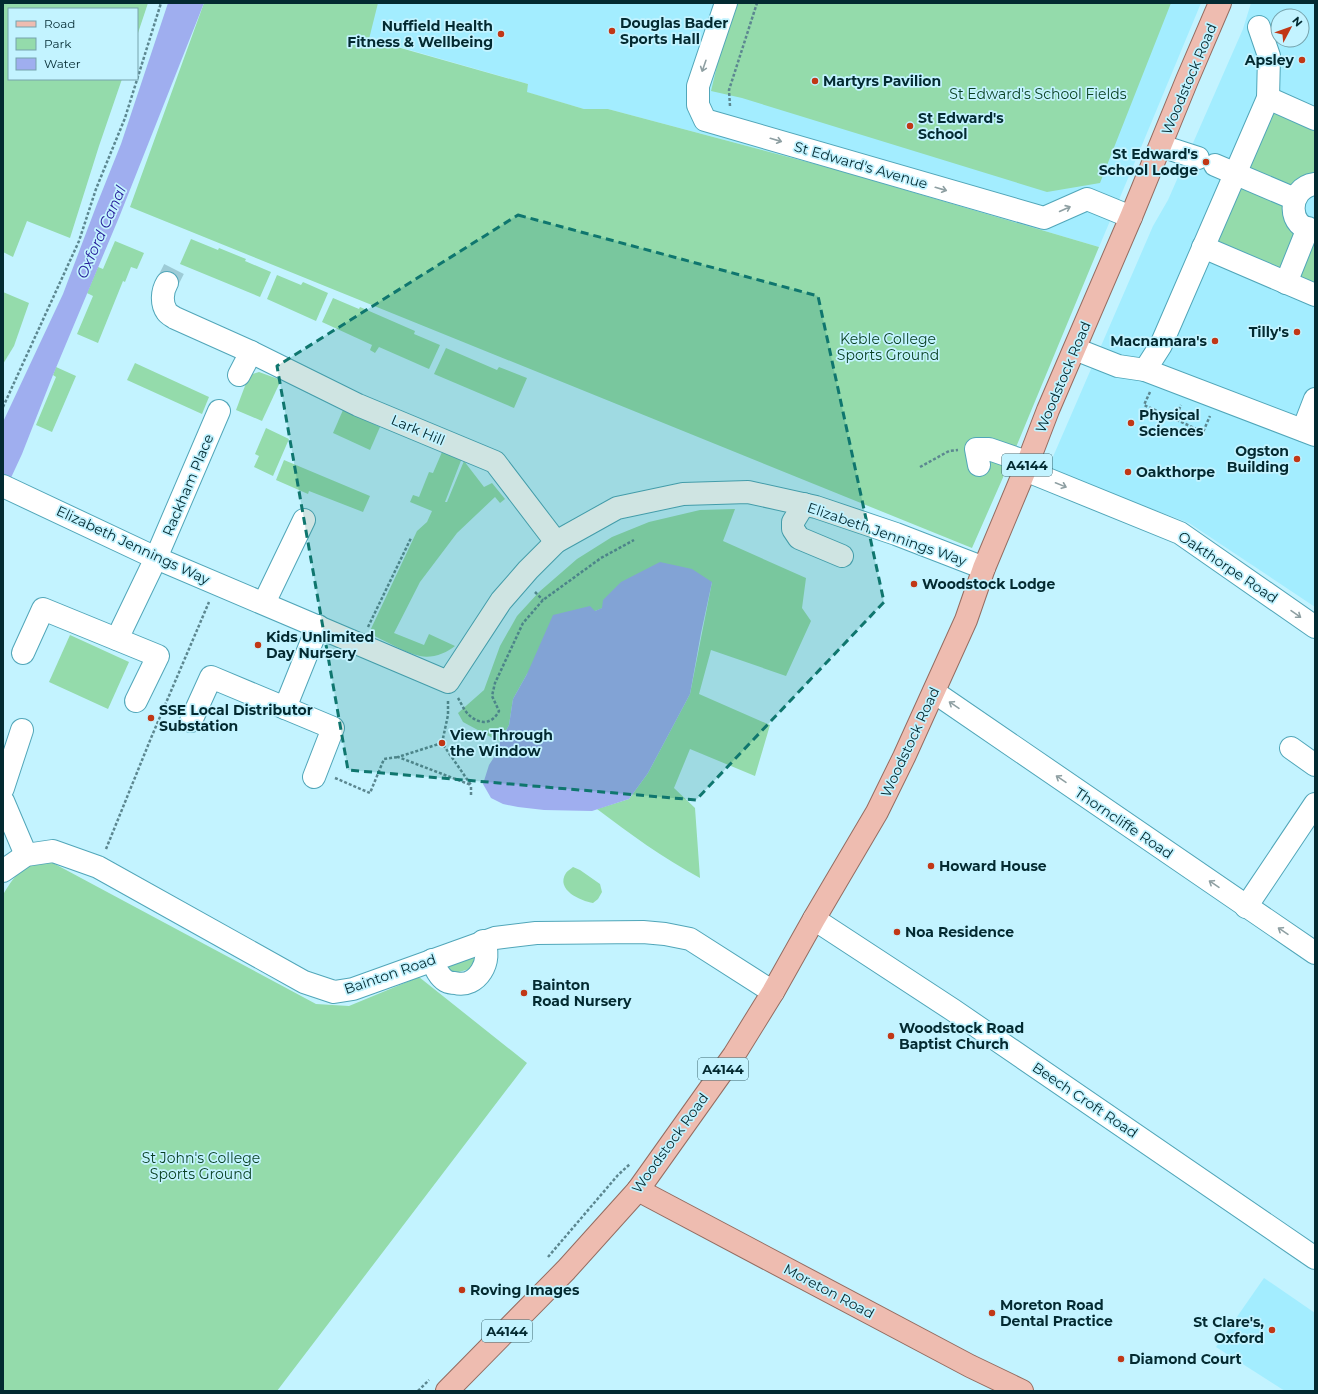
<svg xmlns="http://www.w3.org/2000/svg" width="1318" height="1394" font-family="Montserrat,sans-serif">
  <rect width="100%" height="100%" fill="#c3f3ff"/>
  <!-- built -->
  <g fill="#a3edff" fill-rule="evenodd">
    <path d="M 246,3 L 1201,3 L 1137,157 L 1099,247 L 834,169 L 608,109 L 584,109 L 526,92 L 528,84 Z"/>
    <path d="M 1251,3 L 1315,3 L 1315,607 L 1189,523 L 1050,470 L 1049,466 L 1153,226 L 1168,200 L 1243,29 ZM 1278,16 L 1302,16 L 1302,40 L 1278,40 Z"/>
    <path d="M 1264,1278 L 1315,1313 L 1315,1391 L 1285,1391 L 1216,1347 Z"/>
  </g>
  <!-- green -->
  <g fill="#94dbab">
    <path d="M 3,3 L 148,3 L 137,36 L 137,9 L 9,9 L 9,79 L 122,79 L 99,146 L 70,238 L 27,221 L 13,257 L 3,252 Z"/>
    <path d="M 204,3 L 378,3 L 369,39 L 528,84 L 527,92 L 584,109 L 608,109 L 834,169 L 1099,247 L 1012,457 L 972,548 L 130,207 Z"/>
    <path d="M 732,3 L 1171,3 L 1100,183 L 1047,192 L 742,98 L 711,91 Z"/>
    <path d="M 1270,108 L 1315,126 L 1315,178 L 1292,191 L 1244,171 Z"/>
    <path d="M 1239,182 L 1288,202 L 1300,232 L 1283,274 L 1213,245 Z"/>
    <path d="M 1315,237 L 1315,287 L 1293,278 Z"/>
    <path d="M 191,239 L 218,250 L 219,248 L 246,259 L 245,261 L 271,272 L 260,297 L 180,264 Z"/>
    <path d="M 115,241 L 144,253 L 137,269 L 131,267 L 125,282 L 123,281 L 98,343 L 77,334 L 93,296 L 87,293 L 98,267 L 103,269 Z"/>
    <path d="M 277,275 L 301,285 L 303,282 L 328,293 L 316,321 L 267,299 Z"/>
    <path d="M 3,292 L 29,303 L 14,346 L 3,364 Z"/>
    <path d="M 333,298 L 359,309 L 360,307 L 415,331 L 414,334 L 440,345 L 429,369 L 379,347 L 375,353 L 370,350 L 372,345 L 322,322 Z"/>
    <path d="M 446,348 L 497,370 L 499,367 L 527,378 L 514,408 L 434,374 Z"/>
    <path d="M 135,363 L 209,397 L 202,414 L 127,380 Z"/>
    <path d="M 56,367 L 76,376 L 52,432 L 36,425 L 56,377 L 53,375 Z"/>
    <path d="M 259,372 L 281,380 L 262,421 L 236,410 L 249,375 Z"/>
    <path d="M 343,410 L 380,427 L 370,450 L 333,433 Z"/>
    <path d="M 266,428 L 289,439 L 273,476 L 254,467 L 259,456 L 255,454 Z"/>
    <path d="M 442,452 L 462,458 L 445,502 L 447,502 L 464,461 L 484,487 L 492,483 L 505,499 L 500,503 L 495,497 L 457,533 L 420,582 L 394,633 L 424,645 L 429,634 L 455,646 C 447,653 431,659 420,656 C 406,653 383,640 369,633 L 417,531 L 427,522 L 432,511 L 410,502 L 413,495 L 419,497 L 429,472 L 433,473 Z"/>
    <path d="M 284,460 L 370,496 L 363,512 L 309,491 L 308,494 L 276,480 Z"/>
    <path d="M 735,509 L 723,541 L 806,578 L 802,608 L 811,621 L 786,676 L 711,650 L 699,694 L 770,725 L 755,776 L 690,749 L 674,788 L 695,808 L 700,878 C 663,858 630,834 597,809 L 629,799 L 648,773 L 690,694 L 712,582 L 603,600 L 603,608 L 595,611 L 527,674 L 513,699 L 509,725 L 500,742 L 463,722 L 458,713 L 484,690 L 500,646 L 517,616 L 539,592 L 577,559 L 612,537 L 649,522 L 700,510 Z"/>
    <path d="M 70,635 L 129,662 L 108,709 L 49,682 Z"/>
    <path d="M 42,862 L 53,863 L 316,1004 L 349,1006 L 419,977 L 527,1063 L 277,1391 L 3,1391 L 3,895 C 13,878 21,865 42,862 Z"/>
    <path d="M 573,867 L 580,870 L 600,884 L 602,892 L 598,899 L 593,903 C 581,901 555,890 566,873 C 567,871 571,869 573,867 Z"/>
    <path d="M 476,951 L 477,967 L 448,975 L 443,969 Z"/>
  </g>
  <!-- water -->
  <g fill="#9faeef">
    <path d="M 168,3 L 204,3 L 120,215 L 53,375 L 22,454 L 3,495 L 3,422 L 63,294 L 97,204 L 121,144 Z"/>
    <path d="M 660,562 L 692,569 L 712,582 L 701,633 L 690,694 L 648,773 L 629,799 L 592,811 L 544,810 L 518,807 L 503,804 L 491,798 L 483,784 L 489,765 L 498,751 L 500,742 L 509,725 L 513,699 L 527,674 L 553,615 L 590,606 L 595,611 L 602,608 L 603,600 L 621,582 Z"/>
  </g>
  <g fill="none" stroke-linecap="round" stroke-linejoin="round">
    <!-- minor-tunnel -->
    <path stroke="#9dcbd6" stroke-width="22" stroke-dasharray="22 11" stroke-linecap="butt" d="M 167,283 L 174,269"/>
    <defs>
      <g id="minor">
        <path d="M 726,3 L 698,86 L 698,105 L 705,120 L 1044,218 L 1087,199 L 1131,217"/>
        <path d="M 1268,98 L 1315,119"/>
        <path d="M 1161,146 L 1198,158"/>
        <path d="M 1215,165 L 1295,199"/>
        <path d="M 1315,184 C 1286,188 1287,230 1315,230"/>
        <path d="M 1203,247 L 1315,295"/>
        <path d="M 167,283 C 162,291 161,304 167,312 C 168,314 172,316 175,318 L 251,352 L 358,405 L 495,462 L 556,542"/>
        <path d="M 1286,283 L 1308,228"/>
        <path d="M 1075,349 L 1118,366 L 1145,370 L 1161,345 L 1268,98 L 1269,56 L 1259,27"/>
        <path d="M 1145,370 L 1315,435"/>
        <path d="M 239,375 L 251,352"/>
        <path d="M 1303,430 L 1315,399"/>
        <path d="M 979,465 L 976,449 L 989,449 L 1018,459"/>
        <path d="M 1025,470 L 1180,533 L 1315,627"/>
        <path d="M 3,486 L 156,558 L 448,682 L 501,601 L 528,570 L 556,542 L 617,508 L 683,494 L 748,492 L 816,507 L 896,534 L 984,568"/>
        <path d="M 804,504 L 793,522 L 793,529 L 799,538 L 842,556"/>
        <path d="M 264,603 L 304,520"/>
        <path d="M 117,639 L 156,558 L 219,411"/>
        <path d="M 23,653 L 43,609 L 158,656 L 136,701"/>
        <path d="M 934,692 L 1315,953"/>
        <path d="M 285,708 L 318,626"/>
        <path d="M 191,721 L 211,677 L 333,728 L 314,777"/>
        <path d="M 1291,748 L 1315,765"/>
        <path d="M 3,788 L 22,730"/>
        <path d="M 3,801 L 26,855"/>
        <path d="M 3,871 L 26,855 L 53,851 L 98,867 L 304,982 L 334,992 L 353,989 L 495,938 L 536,933 L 643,932 L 665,934 L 690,939 L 773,992"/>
        <path d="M 1246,907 L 1315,804"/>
        <path d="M 814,919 L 953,1010 L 1315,1258"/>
        <path d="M 432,960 C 435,967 438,976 446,981 C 448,982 452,983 455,983 C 477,989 494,960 483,941"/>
      </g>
      <g id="major">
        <path d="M 638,1190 L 970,1366 L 1022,1391"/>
        <path d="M 447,1391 L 566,1270 L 638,1190 L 734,1055 L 773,992 L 814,919 L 877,812 L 904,757 L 966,620 L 984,568 L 1025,470 L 1048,410 L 1131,217 L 1187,80 L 1220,3"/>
      </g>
    </defs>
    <!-- minor casing -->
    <use href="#minor" stroke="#51a6b9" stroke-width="24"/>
    <!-- major casing -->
    <use href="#major" stroke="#946c61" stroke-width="24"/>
    <!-- path -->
    <g stroke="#5c8790" stroke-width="2.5" stroke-dasharray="3 2" stroke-linecap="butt">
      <path d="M 730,106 L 729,90 L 757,3"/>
      <path d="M 1150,392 L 1144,405 L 1203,432 L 1210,416"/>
      <path d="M 3,407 L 79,241 L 96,189 L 125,118 L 161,3"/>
      <path d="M 1175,419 L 1181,405"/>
      <path d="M 920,467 L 949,451 L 958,450"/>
      <path d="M 535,592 L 543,600"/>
      <path d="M 368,627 L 411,538"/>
      <path d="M 458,698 C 461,703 464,710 468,714 C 479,725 492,725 499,711 L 492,696 L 495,683 L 523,623 L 543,600 L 601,558 L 634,540"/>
      <path d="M 442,743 L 398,757 L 471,785 L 442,743 L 448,715 L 448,701"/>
      <path d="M 335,778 L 370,793 L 384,759 L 398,757"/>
      <path d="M 471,795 L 471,785"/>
      <path d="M 106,849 L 151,738 L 209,602"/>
      <path d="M 548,1257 L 618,1175 L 630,1164"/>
      <path d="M 418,1391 L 429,1380"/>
    </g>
    <!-- minor -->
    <use href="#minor" stroke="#fff" stroke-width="22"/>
    <!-- major -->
    <use href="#major" stroke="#eebcb0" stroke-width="22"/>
  </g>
  <!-- one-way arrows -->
  <defs><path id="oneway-shaft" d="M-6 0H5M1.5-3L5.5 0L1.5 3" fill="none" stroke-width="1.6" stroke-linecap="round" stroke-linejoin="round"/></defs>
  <g stroke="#8e9fa2">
    <use href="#oneway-shaft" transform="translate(704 66) rotate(109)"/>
    <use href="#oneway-shaft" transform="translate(776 140) rotate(16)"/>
    <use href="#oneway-shaft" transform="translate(941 189) rotate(16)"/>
    <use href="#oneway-shaft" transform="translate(1065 209) rotate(-24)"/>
    <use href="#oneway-shaft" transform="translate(1061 485) rotate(22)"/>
    <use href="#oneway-shaft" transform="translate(1296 614) rotate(35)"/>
    <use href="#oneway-shaft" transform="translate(954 705) rotate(-146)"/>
    <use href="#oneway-shaft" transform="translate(1061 779) rotate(-146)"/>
    <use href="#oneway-shaft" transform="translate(1214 884) rotate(-146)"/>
    <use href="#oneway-shaft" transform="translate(1283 931) rotate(-146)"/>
  </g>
  <!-- marked area -->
  <path fill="#0f766e" fill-opacity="0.2" stroke="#0f766e" stroke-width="3" stroke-dasharray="8 5" stroke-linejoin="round" d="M 518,215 L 818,296 L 884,602 L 696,800 L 348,770 L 277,366 Z"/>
  <!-- markers -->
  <g fill="#c13716" stroke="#c3f3ff" stroke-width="1.5">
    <circle cx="612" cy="31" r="4"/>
    <circle cx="501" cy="34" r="4"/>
    <circle cx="1302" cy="60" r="4"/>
    <circle cx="815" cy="81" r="4"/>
    <circle cx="910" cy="126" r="4"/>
    <circle cx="1206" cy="162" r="4"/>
    <circle cx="1297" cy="332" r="4"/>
    <circle cx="1215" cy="341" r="4"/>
    <circle cx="1131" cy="423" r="4"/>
    <circle cx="1297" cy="459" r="4"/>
    <circle cx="1128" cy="472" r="4"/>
    <circle cx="914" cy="584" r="4"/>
    <circle cx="258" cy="645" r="4"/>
    <circle cx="151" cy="718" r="4"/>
    <circle cx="442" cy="743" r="4"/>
    <circle cx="931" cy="866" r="4"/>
    <circle cx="897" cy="932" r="4"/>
    <circle cx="524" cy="993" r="4"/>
    <circle cx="891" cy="1036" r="4"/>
    <circle cx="462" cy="1290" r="4"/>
    <circle cx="992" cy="1313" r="4"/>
    <circle cx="1272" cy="1330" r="4"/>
    <circle cx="1121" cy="1359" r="4"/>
  </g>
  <g text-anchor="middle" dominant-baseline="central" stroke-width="3.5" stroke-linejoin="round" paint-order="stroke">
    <!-- shield labels -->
    <g fill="#c3f3ff" stroke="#3d666f" stroke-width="1">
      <rect x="1002" y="454" width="50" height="22" rx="3"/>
      <rect x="698" y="1058" width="50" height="22" rx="3"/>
      <rect x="482" y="1320" width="50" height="22" rx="3"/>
    </g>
    <g font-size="13" font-weight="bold" fill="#032a31">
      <text x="1027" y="465">A4144</text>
      <text x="723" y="1069">A4144</text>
      <text x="507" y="1331">A4144</text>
    </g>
    <!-- poi labels -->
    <g font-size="14" font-weight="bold" fill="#032a31" stroke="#c3f3ff" text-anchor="start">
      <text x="620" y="23">Douglas Bader<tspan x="620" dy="16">Sports Hall</tspan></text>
      <text x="493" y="26" text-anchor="end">Nuffield Health<tspan x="493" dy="16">Fitness &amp; Wellbeing</tspan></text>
      <text x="1294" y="60" text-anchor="end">Apsley</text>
      <text x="823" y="81">Martyrs Pavilion</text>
      <text x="918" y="118">St Edward's<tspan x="918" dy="16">School</tspan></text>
      <text x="1198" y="154" text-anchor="end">St Edward's<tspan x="1198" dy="16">School Lodge</tspan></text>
      <text x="1289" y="332" text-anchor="end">Tilly's</text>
      <text x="1207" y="341" text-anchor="end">Macnamara's</text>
      <text x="1139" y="415">Physical<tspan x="1139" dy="16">Sciences</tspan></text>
      <text x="1289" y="451" text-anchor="end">Ogston<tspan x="1289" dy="16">Building</tspan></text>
      <text x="1136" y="472">Oakthorpe</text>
      <text x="922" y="584">Woodstock Lodge</text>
      <text x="266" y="637">Kids Unlimited<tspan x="266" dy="16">Day Nursery</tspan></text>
      <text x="159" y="710">SSE Local Distributor<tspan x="159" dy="16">Substation</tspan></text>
      <text x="450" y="735">View Through<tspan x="450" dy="16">the Window</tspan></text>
      <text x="939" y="866">Howard House</text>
      <text x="905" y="932">Noa Residence</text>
      <text x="532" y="985">Bainton<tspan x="532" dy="16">Road Nursery</tspan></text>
      <text x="899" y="1028">Woodstock Road<tspan x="899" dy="16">Baptist Church</tspan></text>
      <text x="470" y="1290">Roving Images</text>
      <text x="1000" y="1305">Moreton Road<tspan x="1000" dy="16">Dental Practice</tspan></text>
      <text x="1264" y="1322" text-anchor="end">St Clare's,<tspan x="1264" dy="16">Oxford</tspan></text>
      <text x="1129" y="1359">Diamond Court</text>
    </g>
    <!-- street labels -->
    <g font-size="14" fill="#032a31" stroke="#c3f3ff">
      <text transform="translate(1189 79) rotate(-67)">Woodstock Road</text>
      <text transform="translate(861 165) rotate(16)">St Edward's Avenue</text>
      <text transform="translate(1063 377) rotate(-67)">Woodstock Road</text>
      <text transform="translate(418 430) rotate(23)">Lark Hill</text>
      <text transform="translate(188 485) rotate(-67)">Rackham Place</text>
      <text transform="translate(887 534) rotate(19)">Elizabeth Jennings Way</text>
      <text transform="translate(133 545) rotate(25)">Elizabeth Jennings Way</text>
      <text transform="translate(1228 567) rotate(34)">Oakthorpe Road</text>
      <text transform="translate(910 742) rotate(-65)">Woodstock Road</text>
      <text transform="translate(1124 823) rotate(34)">Thorncliffe Road</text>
      <text transform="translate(390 974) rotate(-19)">Bainton Road</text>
      <text transform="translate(1085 1100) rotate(34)">Beech Croft Road</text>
      <text transform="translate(670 1143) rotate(-54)">Woodstock Road</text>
      <text transform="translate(829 1291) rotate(28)">Moreton Road</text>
    </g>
    <!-- park labels -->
    <g font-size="14" fill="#073e21" stroke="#c3f3ff">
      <text x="1038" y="94">St Edward's School Fields</text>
      <text x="888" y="339">Keble College<tspan x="888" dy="16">Sports Ground</tspan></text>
      <text x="201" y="1158">St John's College<tspan x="201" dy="16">Sports Ground</tspan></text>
    </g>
    <!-- water labels -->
    <g font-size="15" font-style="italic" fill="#28209c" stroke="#c3f3ff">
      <text transform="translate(101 232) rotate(-66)">Oxford Canal</text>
    </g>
  </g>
  <!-- border -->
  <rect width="1318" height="1394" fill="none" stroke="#032a31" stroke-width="8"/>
  <!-- legend -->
  <rect x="8" y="8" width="130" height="72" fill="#c3f3ff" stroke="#76a3ad"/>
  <rect x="16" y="21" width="20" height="6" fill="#eebcb0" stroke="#76a3ad"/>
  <text x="44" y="28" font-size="12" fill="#032a31">Road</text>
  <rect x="16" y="38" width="20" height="12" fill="#94dbab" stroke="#76a3ad"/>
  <text x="44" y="48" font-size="12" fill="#032a31">Park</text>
  <rect x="16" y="58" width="20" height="12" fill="#9faeef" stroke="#76a3ad"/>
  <text x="44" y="68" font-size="12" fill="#032a31">Water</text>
  <!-- north arrow -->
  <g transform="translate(1290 28) rotate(49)"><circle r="19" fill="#c3f3ff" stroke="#76a3ad"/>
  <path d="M0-3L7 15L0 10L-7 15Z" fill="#c13716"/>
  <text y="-6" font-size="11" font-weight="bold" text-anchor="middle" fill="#032a31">N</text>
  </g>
</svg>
